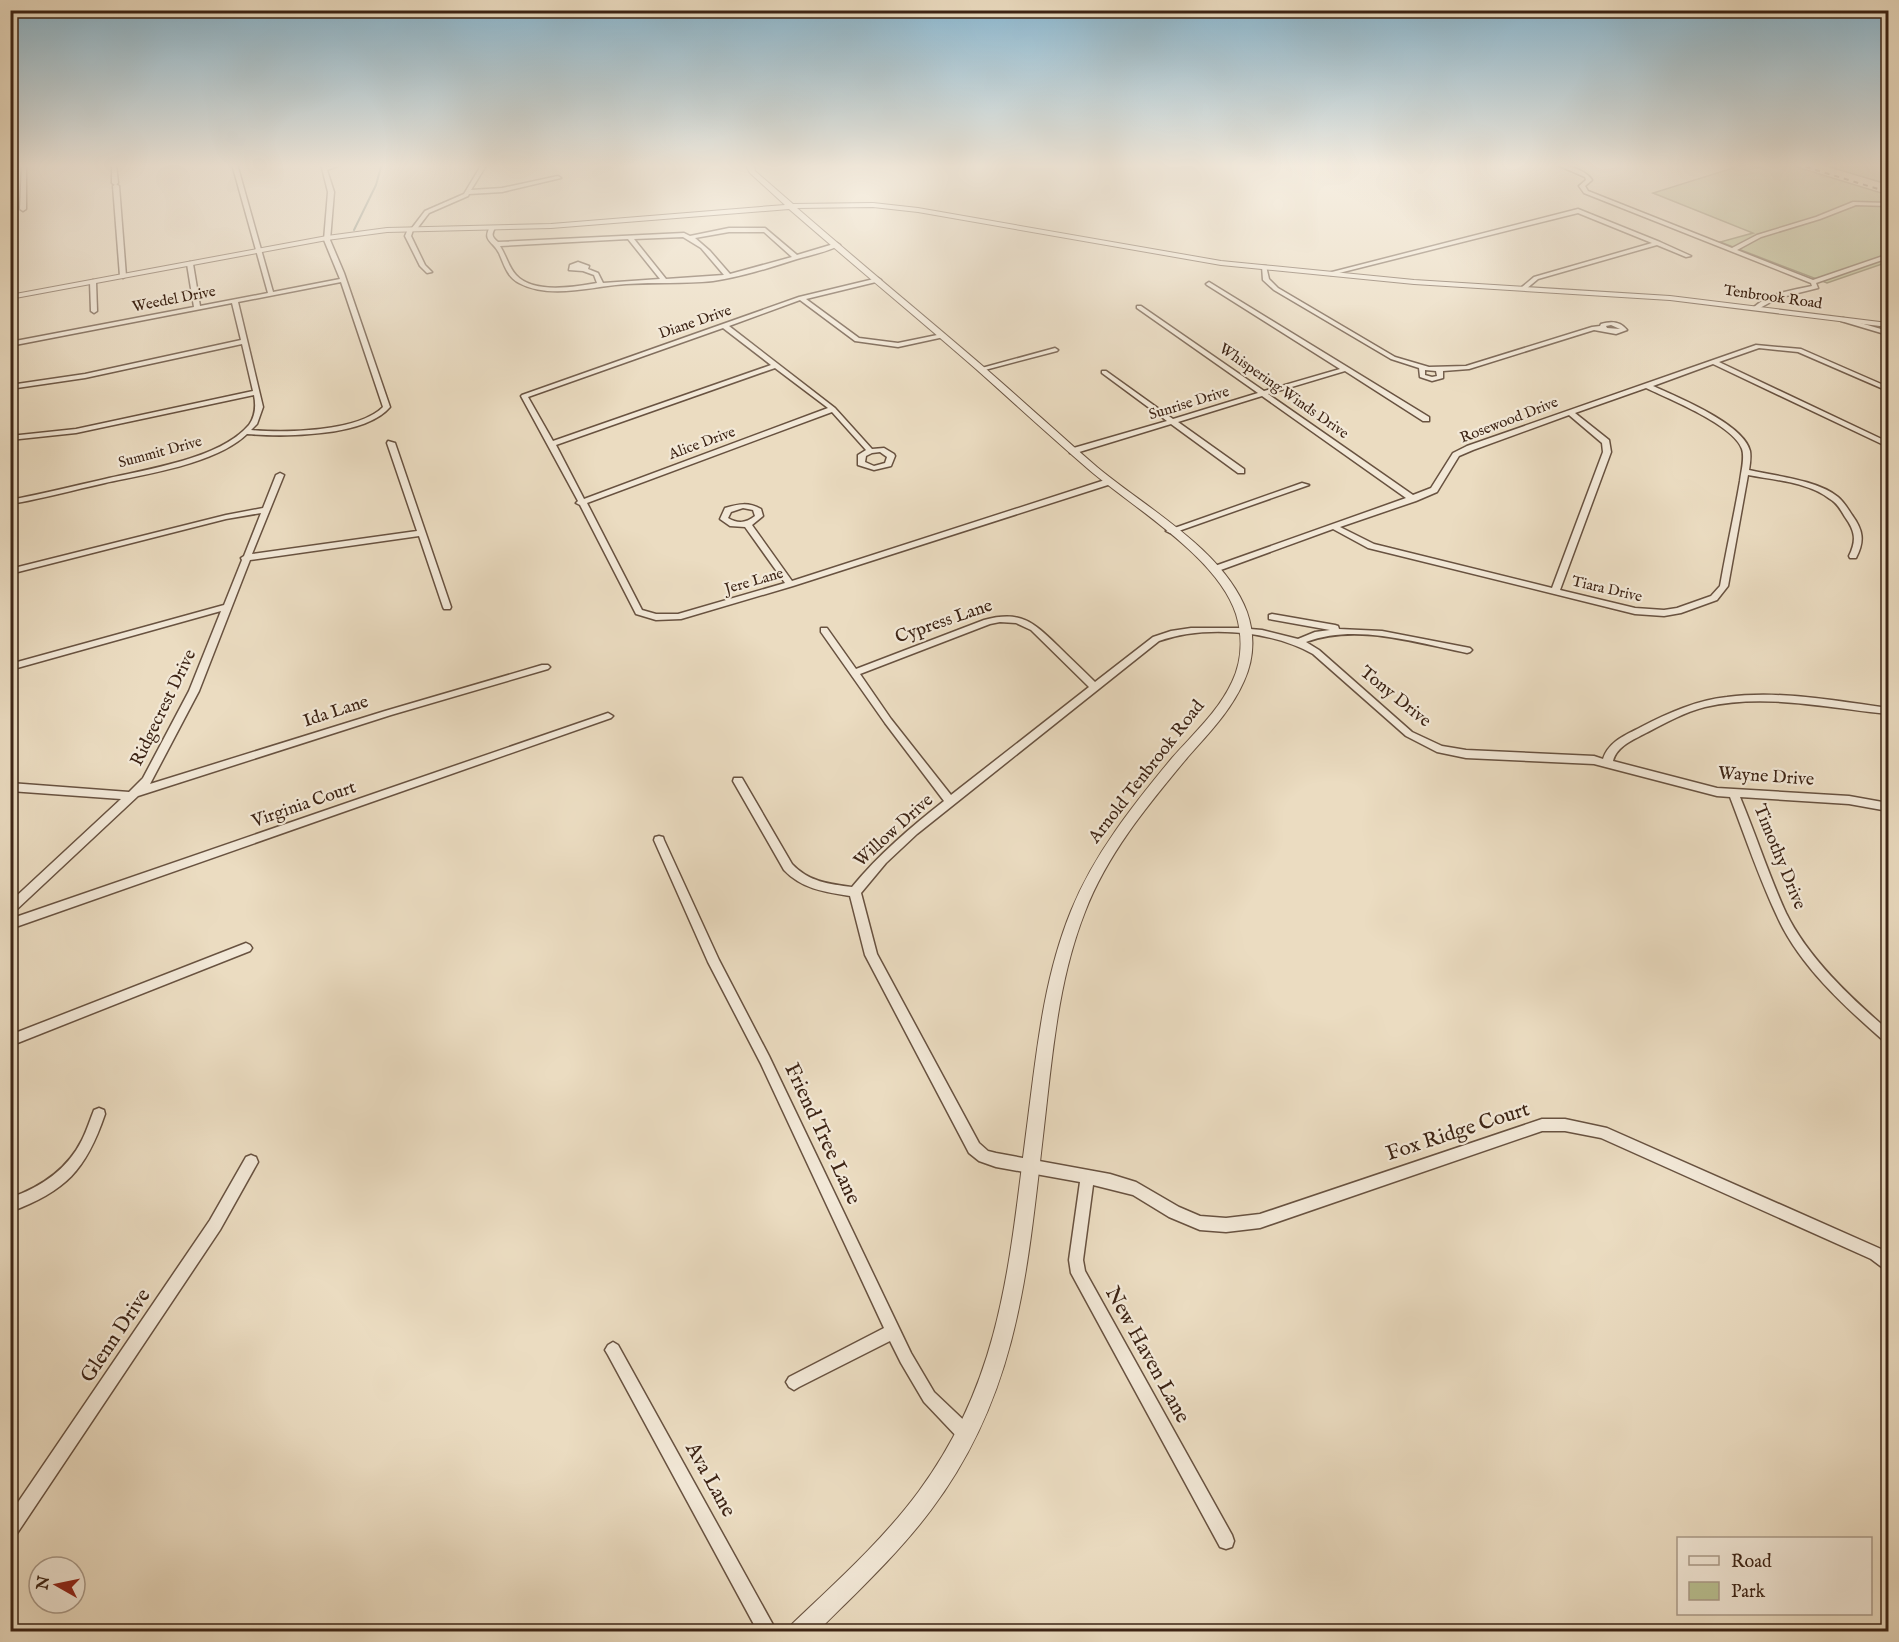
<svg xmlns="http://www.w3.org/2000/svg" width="1899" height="1642" font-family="'IM FELL English',serif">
  <rect width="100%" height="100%" fill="#ebdcc1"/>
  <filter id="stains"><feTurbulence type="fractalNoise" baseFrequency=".00333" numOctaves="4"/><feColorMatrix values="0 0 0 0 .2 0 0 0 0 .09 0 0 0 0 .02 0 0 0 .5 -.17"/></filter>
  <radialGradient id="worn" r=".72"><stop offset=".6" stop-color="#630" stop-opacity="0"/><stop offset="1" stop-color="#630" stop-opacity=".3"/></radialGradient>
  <!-- green -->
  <g fill="#b9c091" stroke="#7b7253" stroke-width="1.5">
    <path d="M 1746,164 L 1787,164 L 1888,195 L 1888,262 L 1827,283 L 1720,242 L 1753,233 L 1653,193 Z"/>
    <path d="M 1820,164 L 1888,164 L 1888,184 L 1880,182 Z"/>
  </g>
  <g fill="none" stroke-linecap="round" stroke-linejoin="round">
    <!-- stream -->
    <path stroke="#747f71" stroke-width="2" d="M 354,230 L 376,185 L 381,167 L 387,164"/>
    <defs>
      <g id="minor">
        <path d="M 22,164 L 26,164 L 26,209 L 23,211 L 20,209 Z"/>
        <path d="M 112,164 L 116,164 L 118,183 L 115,185 L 112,183 Z"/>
        <path d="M 232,164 L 237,164 L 273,292 L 340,279 L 324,240 L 328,192 L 321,164 L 326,164 L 326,167 L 343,164 L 327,170 L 334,192 L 330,240 L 344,273 L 390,407 C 365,437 284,437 247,434 C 216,464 146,474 105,483 C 73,490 42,499 10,504 L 10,500 C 42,494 73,486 105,479 C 147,469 220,459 249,425 C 256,415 256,405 254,395 L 76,433 L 10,440 L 10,436 L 76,429 L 253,391 L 242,344 L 85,378 L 10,389 L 10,385 L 85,374 L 241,340 L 232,303 L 10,346 L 10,342 L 194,307 L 187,264 L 190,262 L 193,264 L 200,306 L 268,293 ZM 341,282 L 383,407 C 358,432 285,433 251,430 L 257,424 L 263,407 L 238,302 Z"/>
        <path d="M 482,164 L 487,164 L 471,190 L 502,188 L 558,176 L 561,178 L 502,192 L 469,194 L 468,196 L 429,213 L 416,230 L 413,230 L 411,236 L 425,265 L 432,272 L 427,273 L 420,266 L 405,236 L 408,229 L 412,228 L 425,211 L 464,194 Z"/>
        <path d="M 1555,164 C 1565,164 1586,170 1592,180 L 1585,186 L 1588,191 L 1732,248 L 1757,235 L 1816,217 L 1853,202 L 1888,203 L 1888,206 L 1856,205 L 1820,219 L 1761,237 L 1737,250 L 1813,280 L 1886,255 L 1888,254 L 1888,258 L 1816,283 L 1818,288 L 1778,298 L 1758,309 L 1754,309 L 1754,307 C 1770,293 1792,290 1812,286 L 1811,283 L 1584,193 L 1579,186 L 1586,180 L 1585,177 Z"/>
        <path d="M 116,184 L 119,186 L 126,276 L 123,278 L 120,276 L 113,186 Z"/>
        <path d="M 1578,209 L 1660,242 L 1691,256 L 1686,257 L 1657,245 L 1538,279 L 1526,289 L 1522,289 L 1522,287 L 1534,277 L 1652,243 L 1578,213 L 1331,275 L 1328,273 Z"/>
        <path d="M 490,227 L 495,228 C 491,235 492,237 498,242 L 684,233 L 690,236 L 729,228 L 765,228 L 797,255 L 837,243 L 840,245 C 827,252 811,255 797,259 C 769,268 741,277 713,281 C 684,284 655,282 626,284 C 593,286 551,300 519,283 C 507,277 504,264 499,253 C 493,241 482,241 490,227 ZM 729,232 L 764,232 L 792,257 L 730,274 L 710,251 L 695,238 ZM 683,237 L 701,248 L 724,275 L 666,279 L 634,239 ZM 628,239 L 660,279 L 603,283 L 598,273 L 588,269 L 589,266 L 578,262 L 570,265 L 569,270 L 583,271 L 594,275 L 597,283 C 575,287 533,294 516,275 C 508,266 506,255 500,246 Z"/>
        <path d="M 1262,266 L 1266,266 L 1269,279 L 1278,288 L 1395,357 L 1429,367 L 1466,366 L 1592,327 L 1600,326 L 1601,324 C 1611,321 1620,321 1627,330 L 1616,334 L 1594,330 L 1469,369 L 1443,371 L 1443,378 L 1432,381 L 1420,377 L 1419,368 L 1391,359 L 1274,290 L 1263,280 ZM 1611,325 L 1620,329 L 1607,328 L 1606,326 ZM 1425,370 L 1436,371 L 1437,376 L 1432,377 L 1425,375 Z"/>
        <path d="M 878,278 L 881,280 L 880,281 L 806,299 L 859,338 L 898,343 L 942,334 L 945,336 L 944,337 L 898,347 L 855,341 L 800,300 L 729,326 L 835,408 L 872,449 L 884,448 L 894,454 L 895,456 L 891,466 L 874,470 L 858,465 L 858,455 L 866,450 L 832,412 L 587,503 L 642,610 L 656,614 L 678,614 L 785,583 L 745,527 L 730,526 L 720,519 L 725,508 C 739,504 748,502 761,509 L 763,516 L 752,525 L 792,581 L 1105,480 L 1111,480 L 1111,484 L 793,586 L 681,619 L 656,620 L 636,614 L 580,505 L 576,503 L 578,501 L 521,396 L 522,395 L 799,297 ZM 723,328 L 771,365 L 553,441 L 528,397 ZM 775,368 L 828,408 L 584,499 L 556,445 ZM 880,452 L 887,457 L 885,463 L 874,466 L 865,462 L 866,456 L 872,453 ZM 743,508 L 753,510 L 755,516 C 746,523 738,524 728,518 L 731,512 Z"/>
        <path d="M 93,280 L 96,282 L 97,311 L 94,313 L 91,311 L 90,282 Z"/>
        <path d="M 1209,282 L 1429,417 L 1429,421 L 1423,421 L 1345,371 L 1268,394 L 1413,495 L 1431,488 L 1453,453 L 1467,446 L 1756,345 L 1801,349 L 1888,387 L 1888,391 L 1798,352 L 1759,348 L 1719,362 L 1888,442 L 1888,447 L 1713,364 L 1653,386 C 1677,397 1744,424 1750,451 C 1751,457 1750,464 1749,470 C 1775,476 1818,480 1838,497 C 1844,502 1848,509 1852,515 C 1863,530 1865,541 1856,558 L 1850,558 L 1849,556 C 1857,540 1855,531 1845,517 C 1841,510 1837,503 1830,499 C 1808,482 1774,480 1748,475 L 1728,586 L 1717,600 L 1681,613 L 1664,616 L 1635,614 L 1368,548 L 1333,529 L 1218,571 L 1212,571 L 1212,567 L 1406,498 L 1262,396 L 1178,422 L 1244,469 L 1244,473 L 1238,473 L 1171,424 L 1076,453 L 1070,453 L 1070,449 L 1167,421 L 1102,373 L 1102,371 L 1106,371 L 1173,419 L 1258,393 L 1137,308 L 1137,306 L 1141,306 L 1264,391 L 1340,369 L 1207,285 L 1206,284 ZM 1646,388 C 1669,399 1734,425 1742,449 C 1745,458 1741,472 1740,481 C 1734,516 1726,551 1720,586 L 1711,596 L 1677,608 L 1664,610 L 1635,608 L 1560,590 L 1611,452 L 1609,440 L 1575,413 ZM 1569,415 L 1602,443 L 1603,452 L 1552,588 L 1374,544 L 1340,527 L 1416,501 L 1437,492 L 1459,456 L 1473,450 Z"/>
        <path d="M 1843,318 L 1888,331 L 1888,335 L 1841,321 L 1840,320 Z"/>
        <path d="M 1055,348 L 1058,350 L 1057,351 L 981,371 L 978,369 Z"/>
        <path d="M 388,441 L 395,443 L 451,607 L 450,609 L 444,609 L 443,607 L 419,536 L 250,560 L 199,691 L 150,784 L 385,711 L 542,665 L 548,665 L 550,667 L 548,669 L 391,715 L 138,796 L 14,912 L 10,913 L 10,902 L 121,799 L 10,791 L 10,783 L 129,792 L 143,778 L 189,691 L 221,611 L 10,670 L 10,664 L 224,605 L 242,560 L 241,558 L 244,556 L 261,513 L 226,519 L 10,574 L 10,569 L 226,515 L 263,508 L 276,475 L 280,473 L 284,475 L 252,554 L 417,531 L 387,443 Z"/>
        <path d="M 1302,483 L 1309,485 L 1173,533 L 1170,533 L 1166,531 Z"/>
        <path d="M 1272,614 L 1335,625 L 1338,626 L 1339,629 L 1382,631 L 1470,648 L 1472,650 L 1470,652 L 1467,653 C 1416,643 1357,623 1306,642 L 1319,650 L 1412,732 L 1442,746 L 1466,750 L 1594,756 L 1603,759 C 1609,741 1626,735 1641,727 C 1668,713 1697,700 1727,697 C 1780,690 1836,701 1888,708 L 1888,714 C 1828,708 1765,693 1705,707 C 1685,712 1665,723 1646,733 C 1633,740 1617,746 1613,761 L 1717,788 L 1849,796 L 1888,803 L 1888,811 L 1849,804 L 1740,797 C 1756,835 1769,876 1786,913 C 1808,958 1851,998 1888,1030 L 1888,1042 L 1884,1041 C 1844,1006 1799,965 1777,916 C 1759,878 1745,836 1730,797 L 1717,796 L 1594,764 L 1466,758 L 1437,752 L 1406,736 L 1313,654 C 1271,630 1204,625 1159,641 L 917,834 L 886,863 L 861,893 L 877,954 L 979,1143 L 988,1151 L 996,1153 L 1110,1174 L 1136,1182 L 1179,1207 L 1200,1216 L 1226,1218 L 1260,1214 L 1542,1119 L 1565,1119 L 1607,1128 L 1881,1249 L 1888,1255 L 1888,1270 L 1883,1268 L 1871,1259 L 1601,1138 L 1565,1131 L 1542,1131 L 1260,1228 L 1226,1232 L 1200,1230 L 1169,1217 L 1133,1195 L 1093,1185 L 1083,1260 L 1085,1271 L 1232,1535 L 1234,1541 L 1232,1547 L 1226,1549 L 1220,1547 L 1071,1273 L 1069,1260 L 1080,1182 L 996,1167 L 979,1161 L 969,1153 L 865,955 L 850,896 C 825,892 802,889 784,870 L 733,781 L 734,778 L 742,778 L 792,864 C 809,882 829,884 852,887 C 879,854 911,827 944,801 L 885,723 L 821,632 L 821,628 L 827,628 L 856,669 L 984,620 C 1021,610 1033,622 1058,646 C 1070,658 1083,670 1095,682 L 1153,637 L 1171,631 L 1191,628 L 1238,628 L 1262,630 L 1298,639 L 1315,632 L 1330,630 L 1269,619 L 1269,615 ZM 1000,622 L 1016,623 L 1031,630 L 1089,687 L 951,795 L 891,719 L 860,674 L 990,624 Z"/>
        <path d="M 608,713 L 613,716 L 611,718 L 10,929 L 10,919 Z"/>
        <path d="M 659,836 L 663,837 L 664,840 L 719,960 L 769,1056 L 911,1353 L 934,1392 L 972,1428 L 974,1434 L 972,1440 L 966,1442 L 960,1440 L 924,1402 L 901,1363 L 890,1341 L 799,1387 L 794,1390 L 789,1387 L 786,1382 L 789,1377 L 884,1328 L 761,1064 L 708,962 L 654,840 L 655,837 Z"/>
        <path d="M 246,943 L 250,945 L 252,948 L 250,951 L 10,1046 L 10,1035 Z"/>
        <path d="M 99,1108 L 104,1110 L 105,1114 C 86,1170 66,1191 10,1212 L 10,1198 C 41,1187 67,1170 82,1140 C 87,1130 90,1120 94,1110 Z"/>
        <path d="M 251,1155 L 256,1157 L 258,1162 L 220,1230 L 16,1535 L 10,1537 L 10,1514 L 210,1220 L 246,1157 Z"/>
        <path d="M 613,1342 L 618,1345 L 777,1632 L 758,1632 L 608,1355 L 605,1350 L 608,1345 Z"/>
      </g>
      <path id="tertiary" d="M 748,164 L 754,164 L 755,171 L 793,204 L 873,203 L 918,208 L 1221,261 L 1414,280 L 1670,296 L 1888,323 L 1888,327 L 1670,300 L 1414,284 L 1221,265 L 918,212 L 873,207 L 797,208 C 859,262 922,314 985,368 C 1022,400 1059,434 1097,467 C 1146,508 1224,550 1247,612 C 1255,635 1254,659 1244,681 C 1231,711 1208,734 1187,758 C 1148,805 1107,854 1085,912 C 1057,983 1052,1060 1043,1136 C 1027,1274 1018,1394 931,1510 C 898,1554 856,1593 817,1632 L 789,1632 L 792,1624 C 836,1582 883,1540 919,1491 C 1001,1380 1009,1266 1026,1134 C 1036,1059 1042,982 1071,911 C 1094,854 1133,805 1172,758 C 1193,734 1218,712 1232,682 C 1242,661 1243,637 1236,614 C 1217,556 1133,508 1087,468 C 1050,436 1013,402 976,369 C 914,315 851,263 789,209 L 551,228 L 387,232 L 327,240 L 10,299 L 10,295 L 327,236 L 387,228 L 551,224 L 785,205 L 750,173 L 747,168 Z"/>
    </defs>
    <!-- minor casing -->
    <use href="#minor" stroke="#685240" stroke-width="3"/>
    <!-- tertiary casing -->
    <use href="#tertiary" stroke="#685240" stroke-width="2"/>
    <!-- minor -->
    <use href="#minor" fill="#f2e8d7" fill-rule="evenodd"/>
    <!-- tertiary -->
    <use href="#tertiary" fill="#f2e8d7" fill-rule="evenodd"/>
    <!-- rail -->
    <path stroke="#3d2415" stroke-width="2" stroke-dasharray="5 5" stroke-linecap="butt" d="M 1796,164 L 1888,192"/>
  </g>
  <!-- sky -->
  <linearGradient id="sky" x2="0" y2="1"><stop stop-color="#88b7d1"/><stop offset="0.42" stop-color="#f6efe3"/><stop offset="1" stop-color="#f6efe3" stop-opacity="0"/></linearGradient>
  <rect width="1899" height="394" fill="url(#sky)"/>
  <g text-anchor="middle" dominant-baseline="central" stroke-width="4.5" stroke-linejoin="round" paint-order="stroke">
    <!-- far-street labels -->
    <g font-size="15" fill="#3d2415" stroke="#f2e8d7">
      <text transform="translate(1773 297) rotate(8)">Tenbrook Road</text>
      <text transform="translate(174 299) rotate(-11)">Weedel Drive</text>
      <text transform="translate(695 322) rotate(-19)">Diane Drive</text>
      <text transform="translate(1284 391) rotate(35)">Whispering Winds Drive</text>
      <text transform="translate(1189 403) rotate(-17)">Sunrise Drive</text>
      <text transform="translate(1509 420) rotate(-21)">Rosewood Drive</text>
      <text transform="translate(702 443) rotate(-20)">Alice Drive</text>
      <text transform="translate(160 452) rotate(-15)">Summit Drive</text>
      <text transform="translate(754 581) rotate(-16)">Jere Lane</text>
      <text transform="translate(1607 589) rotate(13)">Tiara Drive</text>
    </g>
    <!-- street labels -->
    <g font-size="18" fill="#3d2415" stroke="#f2e8d7">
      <text transform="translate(944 622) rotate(-19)">Cypress Lane</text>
      <text transform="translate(1395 697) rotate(39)">Tony Drive</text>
      <text transform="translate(164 708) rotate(-64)">Ridgecrest Drive</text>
      <text transform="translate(336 712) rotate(-18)">Ida Lane</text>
      <text transform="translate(1147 772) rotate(-52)">Arnold Tenbrook Road</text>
      <text transform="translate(1766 777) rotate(4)">Wayne Drive</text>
      <text transform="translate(304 805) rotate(-19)">Virginia Court</text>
      <text transform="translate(894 831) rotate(-42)">Willow Drive</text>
      <text transform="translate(1779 857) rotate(68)">Timothy Drive</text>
    </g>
    <!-- near-street labels -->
    <g font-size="21" fill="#3d2415" stroke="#f2e8d7">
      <text transform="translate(1458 1132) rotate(-18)">Fox Ridge Court</text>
      <text transform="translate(822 1134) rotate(65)">Friend Tree Lane</text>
      <text transform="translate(116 1336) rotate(-56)">Glenn Drive</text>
      <text transform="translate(1147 1355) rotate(61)">New Haven Lane</text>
      <text transform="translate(710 1480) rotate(61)">Ava Lane</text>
    </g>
  </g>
  <!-- margin -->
  <rect width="1899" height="1642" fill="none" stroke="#ebdcc1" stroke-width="36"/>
  <rect x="12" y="12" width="1875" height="1618" fill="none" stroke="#3d2415" stroke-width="3"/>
  <rect x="18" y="18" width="1863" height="1606" fill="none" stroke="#3d2415" stroke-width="1.5"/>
  <!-- legend -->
  <rect x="1677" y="1537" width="195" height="78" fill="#f2e8d7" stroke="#aa9a89" stroke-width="1.5"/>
  <rect x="1689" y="1556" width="30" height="9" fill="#f2e8d7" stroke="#aa9a89" stroke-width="1.5"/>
  <text x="1731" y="1567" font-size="18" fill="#3d2415">Road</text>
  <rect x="1689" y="1582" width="30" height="18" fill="#b9c091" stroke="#aa9a89" stroke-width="1.5"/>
  <text x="1731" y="1597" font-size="18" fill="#3d2415">Park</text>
  <!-- north arrow -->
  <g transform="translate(57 1585) rotate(279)"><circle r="28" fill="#f2e8d7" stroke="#aa9a89" stroke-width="1.5"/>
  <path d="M0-4.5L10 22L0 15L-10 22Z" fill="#8f2418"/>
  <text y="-9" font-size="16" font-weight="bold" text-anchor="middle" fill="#3d2415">N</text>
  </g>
  <rect width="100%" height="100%" filter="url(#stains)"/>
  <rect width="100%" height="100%" fill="url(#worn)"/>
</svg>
